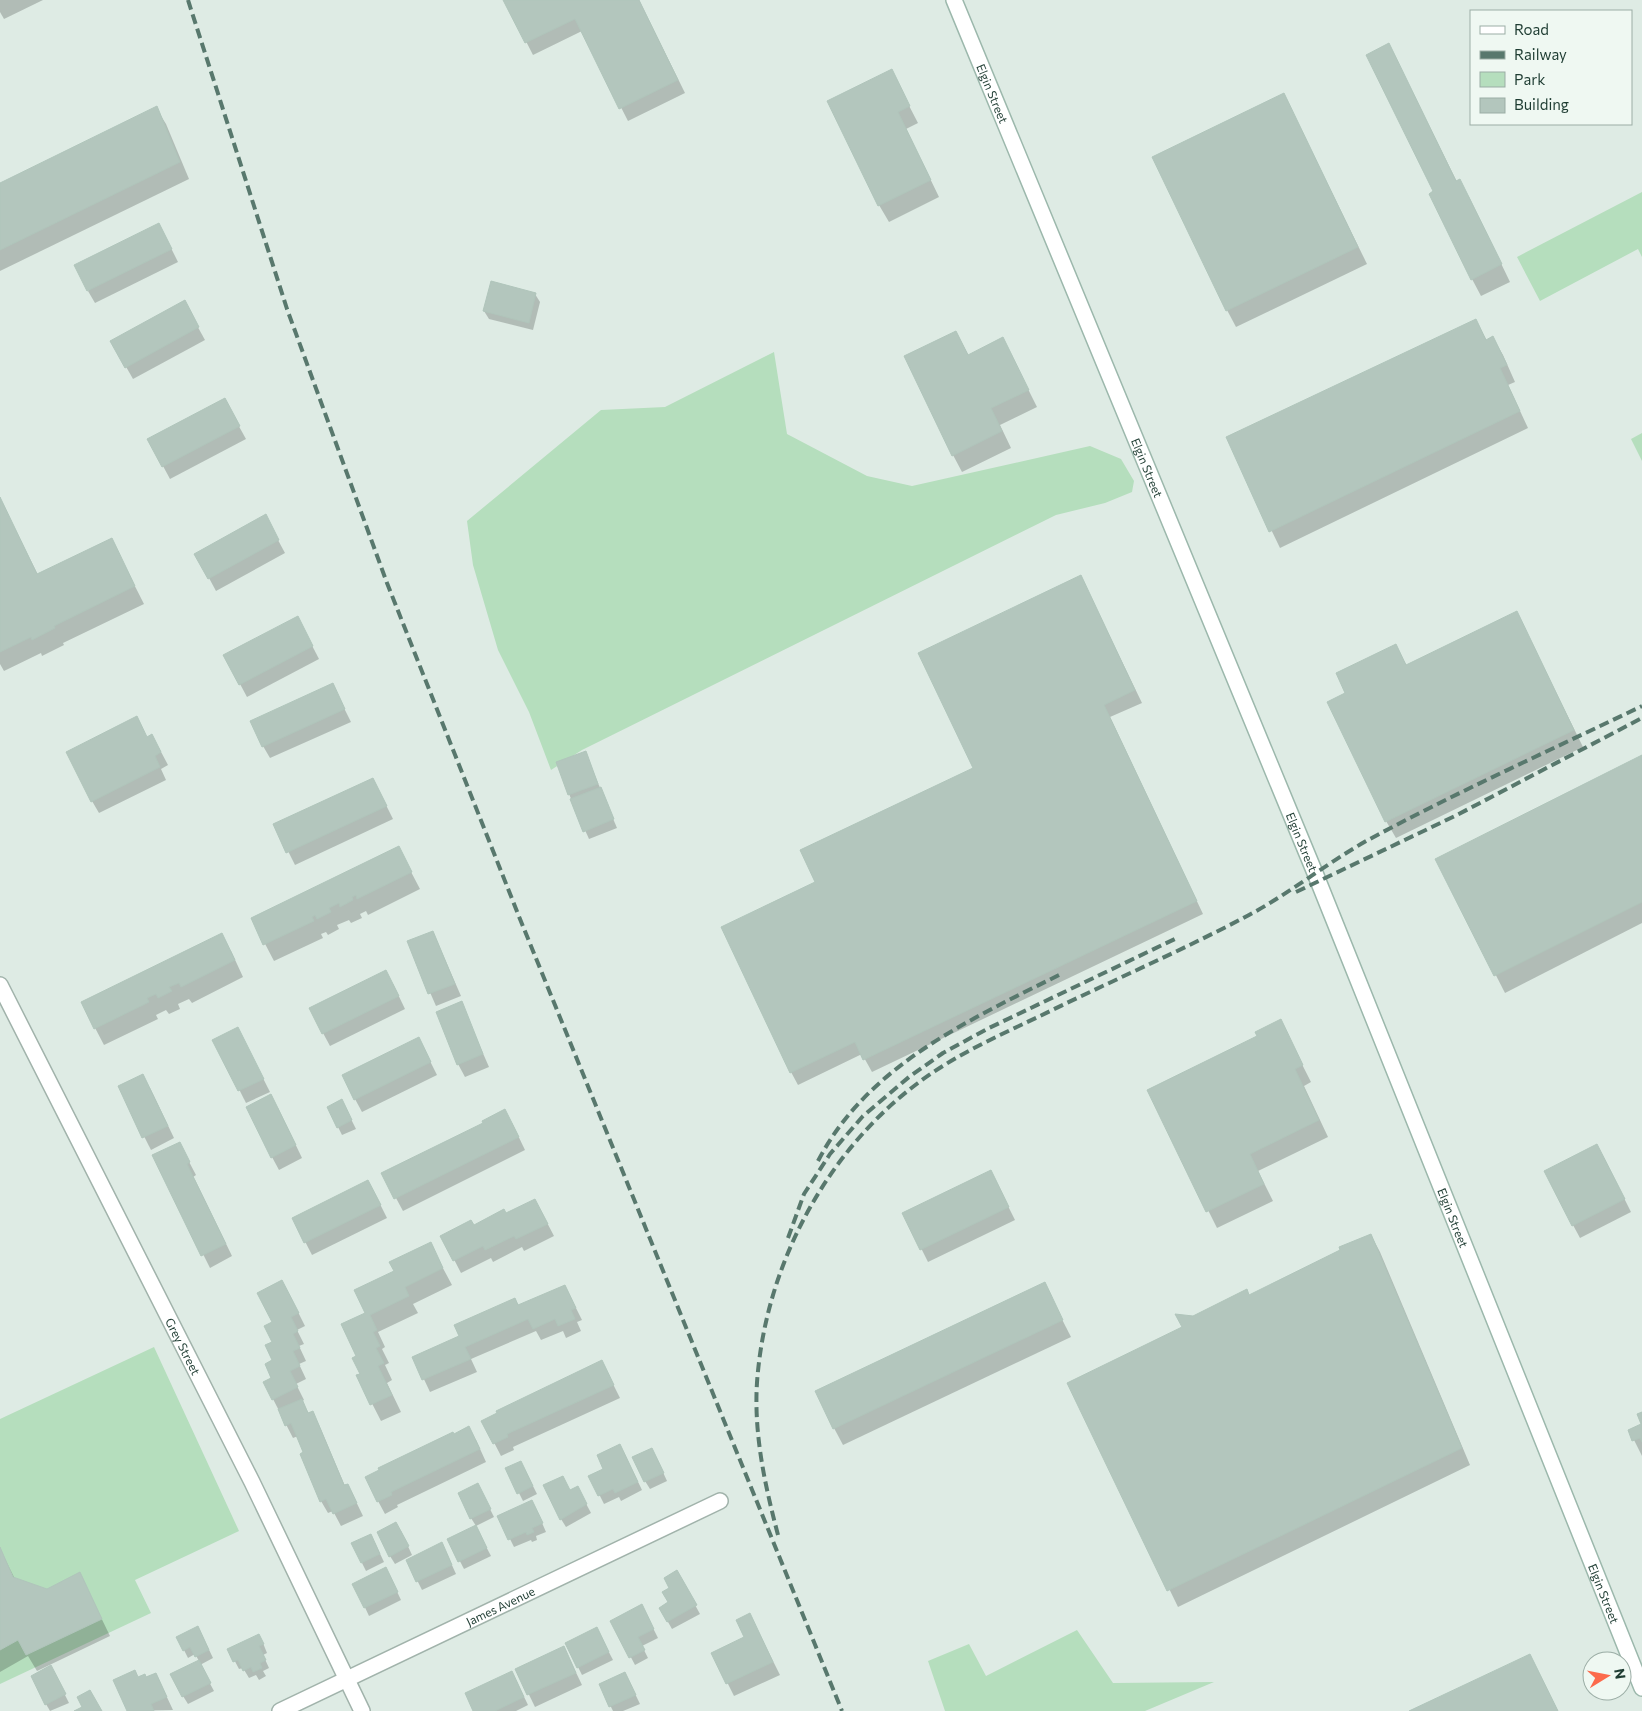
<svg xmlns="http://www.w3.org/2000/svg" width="1642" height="1711" font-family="Commissioner,sans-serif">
  <rect width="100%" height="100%" fill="#deebe4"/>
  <!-- green -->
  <g fill="#b5debd">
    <path d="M 1642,192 L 1642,257 L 1638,249 L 1540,301 L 1517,257 Z"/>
    <path d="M 774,352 L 787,434 L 867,476 L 912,486 L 1090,446 L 1121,459 L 1134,481 L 1132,492 L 1105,503 L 1056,515 L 582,750 L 551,770 L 529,712 L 498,650 L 473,565 L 467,521 L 601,410 L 665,407 Z"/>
    <path d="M 1642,433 L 1642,461 L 1631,439 Z"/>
    <path d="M 154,1347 L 239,1531 L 135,1580 L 151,1613 L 0,1684 L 0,1419 Z"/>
    <path d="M 1077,1630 L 1113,1683 L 1214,1682 L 1145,1711 L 945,1711 L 928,1661 L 969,1644 L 986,1676 Z"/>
  </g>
  <!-- shadow -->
  <g fill="#0003">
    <path d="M 0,0 L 43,0 L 4,19 L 0,12 Z"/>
    <path d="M 505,0 L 639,0 L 685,93 L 628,121 L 582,31 L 533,55 Z"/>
    <path d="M 1389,45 L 1457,182 L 1469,197 L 1510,282 L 1481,296 L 1472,279 L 1435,192 Z"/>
    <path d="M 891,71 L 918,123 L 906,129 L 939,197 L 889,222 L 879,205 Z"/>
    <path d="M 1284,95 L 1367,264 L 1236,327 L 1227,310 Z"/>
    <path d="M 156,108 L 166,124 L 189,179 L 0,271 L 0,184 Z"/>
    <path d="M 159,224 L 178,262 L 95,303 L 88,291 Z"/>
    <path d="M 535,294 L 540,302 L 533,330 L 489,319 L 484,311 Z"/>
    <path d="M 184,302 L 205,340 L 133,379 L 112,342 Z"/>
    <path d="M 1476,321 L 1487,341 L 1493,338 L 1503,355 L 1515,382 L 1508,385 L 1528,428 L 1280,548 L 1227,438 Z"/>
    <path d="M 956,332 L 969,356 L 1003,339 L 1037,407 L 1000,425 L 1011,448 L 962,472 L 953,455 Z"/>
    <path d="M 231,412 L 246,439 L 170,479 L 163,466 Z"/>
    <path d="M 0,499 L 38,575 L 111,539 L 144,604 L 63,643 L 64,645 L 42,656 L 41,653 L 4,671 L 0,664 Z"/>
    <path d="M 265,516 L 285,553 L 216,591 L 196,554 Z"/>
    <path d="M 1081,577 L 1142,703 L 1110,717 L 1203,914 L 872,1072 L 862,1054 L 798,1085 L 791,1072 L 974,769 Z"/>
    <path d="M 1517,613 L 1583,747 L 1396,838 L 1386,821 L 1347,694 L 1395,645 L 1407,666 Z"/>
    <path d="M 304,630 L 319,659 L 247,697 L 225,656 Z"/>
    <path d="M 332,684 L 351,722 L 270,758 L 263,746 Z"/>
    <path d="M 147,738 L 159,748 L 168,765 L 161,769 L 166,780 L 99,813 L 92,801 Z"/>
    <path d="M 585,752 L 617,828 L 589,839 L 569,794 Z"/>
    <path d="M 1642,756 L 1642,923 L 1505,993 L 1437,860 Z"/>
    <path d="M 373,779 L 393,819 L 295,865 L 275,825 Z"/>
    <path d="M 398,847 L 420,889 L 368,915 L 366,911 L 360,914 L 362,918 L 351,923 L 349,920 L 337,925 L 339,929 L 328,935 L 326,932 L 321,934 L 323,938 L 274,961 L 252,919 Z"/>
    <path d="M 433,932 L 461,996 L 436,1006 L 408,942 Z"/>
    <path d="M 231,951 L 243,977 L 192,1003 L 189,999 L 178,1004 L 180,1009 L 169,1014 L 166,1010 L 156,1015 L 158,1019 L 104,1045 L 82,1003 Z"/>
    <path d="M 393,984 L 405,1009 L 330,1046 L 323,1033 Z"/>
    <path d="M 461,1003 L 489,1067 L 465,1077 L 458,1064 Z"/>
    <path d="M 1280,1021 L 1311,1082 L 1304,1086 L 1328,1137 L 1258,1171 L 1273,1201 L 1217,1228 L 1148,1090 L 1259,1036 Z"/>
    <path d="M 214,1040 L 244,1041 L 270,1092 L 246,1103 Z"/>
    <path d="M 425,1051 L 437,1075 L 362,1112 L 355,1099 Z"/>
    <path d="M 119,1087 L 150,1088 L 174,1138 L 151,1150 Z"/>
    <path d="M 278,1108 L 302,1158 L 279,1170 L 272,1157 Z"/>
    <path d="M 346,1109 L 356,1129 L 342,1135 L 338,1127 Z"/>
    <path d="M 485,1123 L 512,1123 L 525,1150 L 403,1211 L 383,1174 Z"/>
    <path d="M 154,1156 L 186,1156 L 196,1175 L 193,1177 L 195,1180 L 232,1256 L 210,1268 Z"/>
    <path d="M 1604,1158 L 1631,1212 L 1580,1238 L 1573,1225 Z"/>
    <path d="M 991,1172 L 1015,1220 L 928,1262 L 904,1214 Z"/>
    <path d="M 375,1194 L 387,1218 L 312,1255 L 293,1218 Z"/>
    <path d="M 542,1213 L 554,1236 L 524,1251 L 522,1247 L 493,1262 L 491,1258 L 461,1273 L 442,1236 L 506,1215 Z"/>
    <path d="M 1371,1235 L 1380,1252 L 1470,1465 L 1178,1607 L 1069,1383 L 1184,1328 L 1193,1318 L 1249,1296 Z"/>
    <path d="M 430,1244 L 452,1285 L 413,1304 L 418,1313 L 378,1332 L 385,1347 L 382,1349 L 389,1363 L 385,1365 L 392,1380 L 387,1383 L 401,1412 L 381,1421 L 358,1376 L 361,1374 L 357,1357 L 367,1313 L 395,1272 Z"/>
    <path d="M 1044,1284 L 1071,1337 L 843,1445 L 834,1428 Z"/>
    <path d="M 565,1286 L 582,1320 L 577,1322 L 581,1331 L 566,1338 L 563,1331 L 541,1340 L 536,1331 L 471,1359 L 477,1372 L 430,1392 L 414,1358 L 461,1337 L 515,1299 L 519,1306 Z"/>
    <path d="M 289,1294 L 305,1326 L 297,1330 L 304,1344 L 299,1346 L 306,1361 L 299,1364 L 306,1379 L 296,1384 L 304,1400 L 302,1401 L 309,1414 L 312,1413 L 319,1425 L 345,1486 L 348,1485 L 363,1516 L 341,1526 L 333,1511 L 328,1513 L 321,1501 L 298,1436 L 293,1438 L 273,1399 L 273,1322 Z"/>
    <path d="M 608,1374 L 620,1398 L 513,1447 L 514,1450 L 501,1456 L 483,1421 Z"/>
    <path d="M 1642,1425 L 1642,1456 L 1629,1430 Z"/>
    <path d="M 453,1435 L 476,1440 L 486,1462 L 397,1505 L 398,1507 L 385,1514 L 378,1501 Z"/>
    <path d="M 624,1453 L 642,1490 L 621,1501 L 619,1497 L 604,1504 L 590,1476 L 605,1469 Z"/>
    <path d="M 656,1457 L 667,1481 L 650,1489 L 645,1481 Z"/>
    <path d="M 525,1470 L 537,1494 L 523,1501 L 519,1493 Z"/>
    <path d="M 570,1492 L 582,1496 L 591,1513 L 566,1527 L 561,1519 Z"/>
    <path d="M 482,1493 L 494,1517 L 476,1526 L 471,1518 Z"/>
    <path d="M 536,1509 L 546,1532 L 536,1536 L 537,1540 L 532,1542 L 531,1540 L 514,1547 L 510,1539 Z"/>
    <path d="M 401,1531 L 412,1555 L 395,1564 L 390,1556 Z"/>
    <path d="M 480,1535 L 491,1556 L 464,1569 L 449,1540 Z"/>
    <path d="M 375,1543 L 384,1562 L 366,1571 L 362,1563 Z"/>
    <path d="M 0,1549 L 15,1579 L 47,1590 L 80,1574 L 110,1636 L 37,1671 L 28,1656 L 0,1672 Z"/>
    <path d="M 446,1552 L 456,1574 L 422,1590 L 407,1560 Z"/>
    <path d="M 677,1572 L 700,1614 L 672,1629 L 660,1608 L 670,1603 L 671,1588 Z"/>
    <path d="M 390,1577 L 401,1600 L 369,1616 L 354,1584 Z"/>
    <path d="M 646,1614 L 658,1638 L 642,1646 L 648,1658 L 635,1665 L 612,1621 Z"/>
    <path d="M 750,1615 L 780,1675 L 734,1696 L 713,1654 L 746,1638 Z"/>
    <path d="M 202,1635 L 213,1658 L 200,1665 L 214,1691 L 188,1704 L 183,1696 L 199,1661 L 195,1654 L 188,1658 L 184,1650 Z"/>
    <path d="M 601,1637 L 613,1660 L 582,1675 L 578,1667 Z"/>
    <path d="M 263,1643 L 267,1653 L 263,1655 L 269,1668 L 263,1671 L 266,1676 L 259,1680 L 256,1675 L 249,1678 L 243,1668 L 239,1669 L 229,1650 Z"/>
    <path d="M 1530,1655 L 1558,1711 L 1412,1711 Z"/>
    <path d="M 570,1660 L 582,1685 L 535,1707 L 517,1670 Z"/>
    <path d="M 625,1673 L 640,1704 L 623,1711 L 613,1711 L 600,1685 Z"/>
    <path d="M 156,1674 L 173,1710 L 128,1711 L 138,1678 L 146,1678 Z"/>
    <path d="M 55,1675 L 69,1703 L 50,1711 L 46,1704 Z"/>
    <path d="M 516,1680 L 528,1705 L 516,1711 L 475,1711 Z"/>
  </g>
  <!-- building -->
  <g fill="#b3c6bd" stroke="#b0c5bb">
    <path d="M 503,0 L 639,0 L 678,80 L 619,109 L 575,19 L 525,43 Z"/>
    <path d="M 1389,43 L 1456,181 L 1460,179 L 1502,264 L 1471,280 L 1429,194 L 1433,191 L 1366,55 Z"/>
    <path d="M 892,69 L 910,106 L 898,112 L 931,180 L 878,206 L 827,101 Z"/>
    <path d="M 1284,93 L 1358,247 L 1226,311 L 1152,157 Z"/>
    <path d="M 157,106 L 180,162 L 0,250 L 0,183 Z"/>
    <path d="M 159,223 L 172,249 L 87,291 L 74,265 Z"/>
    <path d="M 491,281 L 536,293 L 529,323 L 483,311 Z"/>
    <path d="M 185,300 L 199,327 L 125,368 L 110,341 Z"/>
    <path d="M 1476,319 L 1486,340 L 1493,336 L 1507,365 L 1500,368 L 1520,411 L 1269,532 L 1226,437 Z"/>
    <path d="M 956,331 L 968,355 L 1003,337 L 1029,390 L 991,408 L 1002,431 L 952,456 L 904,356 Z"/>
    <path d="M 225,398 L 240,426 L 162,467 L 147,439 Z"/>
    <path d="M 0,497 L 37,574 L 112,538 L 135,586 L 54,626 L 55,628 L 32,640 L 31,637 L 0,652 Z"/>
    <path d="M 266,514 L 279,540 L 208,579 L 194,554 Z"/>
    <path d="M 1081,575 L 1135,690 L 1104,705 L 1197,901 L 863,1060 L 855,1042 L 790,1073 L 721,927 L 815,882 L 800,850 L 973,768 L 918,653 Z"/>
    <path d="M 1517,611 L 1574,730 L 1385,822 L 1327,702 L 1345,693 L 1336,673 L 1396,644 L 1406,665 Z"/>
    <path d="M 298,616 L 313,646 L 239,685 L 223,655 Z"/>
    <path d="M 333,683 L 345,709 L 262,747 L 250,721 Z"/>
    <path d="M 137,716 L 147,737 L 152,734 L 161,752 L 155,756 L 160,767 L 91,802 L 66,752 Z"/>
    <path d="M 586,751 L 598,784 L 568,795 L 556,762 Z"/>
    <path d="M 1642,755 L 1642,902 L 1494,976 L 1435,859 Z"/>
    <path d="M 373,778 L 387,806 L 286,853 L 273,824 Z"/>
    <path d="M 601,787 L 614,819 L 583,832 L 570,799 Z"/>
    <path d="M 399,846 L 412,872 L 357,899 L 356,895 L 352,897 L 353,900 L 340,907 L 339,903 L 329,908 L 331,912 L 317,919 L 315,915 L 312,917 L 314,921 L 263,945 L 251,918 Z"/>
    <path d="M 433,931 L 455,984 L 428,994 L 407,941 Z"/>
    <path d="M 222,933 L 235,960 L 181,987 L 179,983 L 169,987 L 172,991 L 158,998 L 156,994 L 147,998 L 149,1002 L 94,1029 L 81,1002 Z"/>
    <path d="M 386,970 L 399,996 L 322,1034 L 309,1008 Z"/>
    <path d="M 462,1001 L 483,1054 L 457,1065 L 436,1012 Z"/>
    <path d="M 1281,1019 L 1303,1065 L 1295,1069 L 1319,1120 L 1250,1154 L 1264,1184 L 1206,1212 L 1147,1090 L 1257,1036 L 1255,1032 Z"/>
    <path d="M 238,1027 L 264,1079 L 238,1091 L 212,1040 Z"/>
    <path d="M 419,1037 L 431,1062 L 354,1100 L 342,1075 Z"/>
    <path d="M 143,1074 L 168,1126 L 142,1138 L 118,1086 Z"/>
    <path d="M 271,1094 L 296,1145 L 271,1158 L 246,1107 Z"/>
    <path d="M 342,1099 L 352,1120 L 337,1128 L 327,1107 Z"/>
    <path d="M 505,1109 L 519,1137 L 394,1199 L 381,1173 L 483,1123 L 482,1121 Z"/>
    <path d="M 180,1142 L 190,1162 L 187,1164 L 188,1166 L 226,1244 L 201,1256 L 152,1155 Z"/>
    <path d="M 1597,1144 L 1625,1199 L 1572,1226 L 1544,1171 Z"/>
    <path d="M 991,1170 L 1009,1207 L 920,1250 L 902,1213 Z"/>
    <path d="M 368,1180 L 381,1205 L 304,1243 L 292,1218 Z"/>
    <path d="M 535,1199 L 548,1224 L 516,1239 L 514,1236 L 485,1250 L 483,1246 L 453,1261 L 440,1236 L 471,1220 L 474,1225 L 504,1209 L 506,1213 Z"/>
    <path d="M 1371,1234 L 1462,1448 L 1167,1591 L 1067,1383 L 1182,1327 L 1175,1314 L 1193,1316 L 1247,1289 L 1249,1295 L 1340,1250 L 1339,1247 Z"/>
    <path d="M 431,1242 L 443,1268 L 405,1287 L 409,1296 L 370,1315 L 377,1330 L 373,1332 L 380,1346 L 376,1348 L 384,1363 L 378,1366 L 392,1395 L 370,1405 L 356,1375 L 360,1374 L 352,1358 L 356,1356 L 341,1324 L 365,1313 L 354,1290 L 394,1271 L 389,1262 Z"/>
    <path d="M 282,1280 L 299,1313 L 291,1317 L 298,1331 L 293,1334 L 300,1348 L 293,1351 L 300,1366 L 290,1371 L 298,1387 L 272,1400 L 263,1382 L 271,1378 L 265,1364 L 272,1360 L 265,1345 L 272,1342 L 264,1326 L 272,1322 L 257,1293 Z"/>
    <path d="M 1045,1282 L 1063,1320 L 833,1429 L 815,1391 Z"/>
    <path d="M 565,1285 L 576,1308 L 571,1310 L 575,1319 L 558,1326 L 555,1319 L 533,1329 L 528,1319 L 465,1347 L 471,1359 L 422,1380 L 412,1357 L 459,1336 L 454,1325 L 515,1298 L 518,1305 Z"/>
    <path d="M 602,1360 L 614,1385 L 507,1434 L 508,1437 L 493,1444 L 481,1421 L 497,1413 L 496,1411 Z"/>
    <path d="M 302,1399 L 308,1413 L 313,1411 L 344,1485 L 348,1484 L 357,1503 L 333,1514 L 326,1499 L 320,1502 L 300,1454 L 303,1452 L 291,1423 L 285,1426 L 278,1409 Z"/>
    <path d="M 1642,1412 L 1642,1442 L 1640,1438 L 1632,1441 L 1628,1430 L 1641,1424 L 1637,1414 Z"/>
    <path d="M 469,1426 L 480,1449 L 391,1492 L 392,1495 L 377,1502 L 365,1477 L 379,1470 L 378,1468 L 453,1432 L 454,1434 Z"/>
    <path d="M 620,1444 L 638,1482 L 615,1493 L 613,1489 L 598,1496 L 588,1476 L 603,1469 L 597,1455 Z"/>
    <path d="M 652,1448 L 664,1473 L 644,1482 L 632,1457 Z"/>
    <path d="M 521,1461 L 533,1486 L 517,1494 L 505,1468 Z"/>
    <path d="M 563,1476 L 570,1490 L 578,1486 L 587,1504 L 560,1520 L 543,1485 Z"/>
    <path d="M 478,1483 L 491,1509 L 470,1519 L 458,1493 Z"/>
    <path d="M 532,1500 L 543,1523 L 532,1528 L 534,1532 L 527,1535 L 526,1532 L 508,1540 L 497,1516 Z"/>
    <path d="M 396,1522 L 409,1546 L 389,1557 L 377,1532 Z"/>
    <path d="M 476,1525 L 487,1548 L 458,1562 L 447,1539 Z"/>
    <path d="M 371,1534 L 380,1554 L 361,1563 L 351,1543 Z"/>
    <path d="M 442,1542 L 452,1565 L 416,1582 L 406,1560 Z"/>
    <path d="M 0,1547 L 13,1577 L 47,1589 L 80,1572 L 102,1619 L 26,1655 L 18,1640 L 0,1650 Z"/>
    <path d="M 386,1567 L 398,1592 L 364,1608 L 352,1584 Z"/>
    <path d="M 677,1570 L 697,1605 L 667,1622 L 659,1608 L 668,1602 L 662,1592 L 669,1588 L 664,1578 Z"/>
    <path d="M 642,1604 L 654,1629 L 638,1637 L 645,1650 L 629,1658 L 610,1621 Z"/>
    <path d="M 750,1613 L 773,1662 L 726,1684 L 711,1653 L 744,1637 L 736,1620 Z"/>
    <path d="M 198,1626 L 209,1650 L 195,1657 L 190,1647 L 183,1651 L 176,1637 Z"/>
    <path d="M 597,1627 L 609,1652 L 577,1668 L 565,1643 Z"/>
    <path d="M 259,1634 L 264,1644 L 259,1646 L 266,1660 L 260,1663 L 262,1668 L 253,1672 L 251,1667 L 243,1671 L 238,1660 L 233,1662 L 227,1649 Z"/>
    <path d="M 564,1646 L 576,1673 L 527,1695 L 515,1669 Z"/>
    <path d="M 1530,1654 L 1558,1711 L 1409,1711 Z"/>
    <path d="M 199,1660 L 211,1683 L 182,1697 L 170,1674 Z"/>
    <path d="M 51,1665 L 66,1694 L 45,1705 L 31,1676 Z"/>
    <path d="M 135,1670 L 138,1677 L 145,1674 L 146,1677 L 156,1673 L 167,1697 L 151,1704 L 154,1711 L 127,1711 L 113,1680 Z"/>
    <path d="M 512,1671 L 524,1697 L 495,1711 L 473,1711 L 465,1693 Z"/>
    <path d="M 625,1672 L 636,1695 L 609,1707 L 599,1684 Z"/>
    <path d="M 90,1690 L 102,1711 L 74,1711 L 82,1707 L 77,1697 Z"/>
  </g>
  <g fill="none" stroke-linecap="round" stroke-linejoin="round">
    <defs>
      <g id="minor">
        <path id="s1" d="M 280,1711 L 720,1501"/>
      </g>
      <g id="tertiary">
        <path id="s2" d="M 0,985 L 252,1482 L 362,1711"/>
      </g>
      <g id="secondary">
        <path id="s3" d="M 954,0 L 1315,873 L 1642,1688"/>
      </g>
    </defs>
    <!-- minor casing -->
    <use href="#minor" stroke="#a1b3ab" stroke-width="18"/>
    <!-- tertiary casing -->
    <use href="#tertiary" stroke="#a1b3ab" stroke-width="18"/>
    <!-- secondary casing -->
    <use href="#secondary" stroke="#9cb8ac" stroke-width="18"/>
    <!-- minor -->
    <use href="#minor" stroke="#fff" stroke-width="15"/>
    <!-- tertiary -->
    <use href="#tertiary" stroke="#fff" stroke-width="15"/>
    <!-- secondary -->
    <use href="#secondary" stroke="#fff" stroke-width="15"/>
    <!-- rail -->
    <g stroke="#58786d" stroke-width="4" stroke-dasharray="10 5" stroke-linecap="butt">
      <path d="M 188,0 L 287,309 L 387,583 L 520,919 L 842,1711"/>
      <path d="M 1296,892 L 1457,815 L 1642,718"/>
      <path d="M 818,1161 C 867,1066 969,1020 1059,975"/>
      <path d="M 788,1238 L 804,1194 L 830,1154 L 863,1116 L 909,1077 L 943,1053 L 987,1029 L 1179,937"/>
      <path d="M 778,1535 C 764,1482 752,1426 758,1371 C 769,1260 828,1150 918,1083 C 955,1055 998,1036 1040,1016 C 1109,982 1181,951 1249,915 C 1290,893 1327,863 1368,840 C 1457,792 1551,750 1642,706"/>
    </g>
  </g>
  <g text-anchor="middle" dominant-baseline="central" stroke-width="4" stroke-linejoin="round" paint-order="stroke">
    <!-- street labels -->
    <g font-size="12" fill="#1e3c32" stroke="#eff8f2">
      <text stroke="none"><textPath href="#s3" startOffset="101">Elgin Street</textPath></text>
      <text stroke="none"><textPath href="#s3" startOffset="506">Elgin Street</textPath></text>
      <text stroke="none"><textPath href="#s3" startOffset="911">Elgin Street</textPath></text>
      <text stroke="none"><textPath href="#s3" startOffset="1316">Elgin Street</textPath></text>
      <text stroke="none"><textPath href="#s2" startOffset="405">Grey Street</textPath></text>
      <text stroke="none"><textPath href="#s3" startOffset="1721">Elgin Street</textPath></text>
      <text stroke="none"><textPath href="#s1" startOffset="244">James Avenue</textPath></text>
    </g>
  </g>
  <!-- legend -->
  <rect x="1470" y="10" width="162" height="115" fill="#eff8f2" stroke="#9bada5"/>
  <rect x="1480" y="26" width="25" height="8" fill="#ffffff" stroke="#9bada5"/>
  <text x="1514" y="35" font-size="15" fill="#1e3c32">Road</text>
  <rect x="1480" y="51" width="25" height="8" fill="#58786d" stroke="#9bada5"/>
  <text x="1514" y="60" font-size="15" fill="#1e3c32">Railway</text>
  <rect x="1480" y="72" width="25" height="15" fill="#b5debd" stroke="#9bada5"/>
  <text x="1514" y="85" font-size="15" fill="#1e3c32">Park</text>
  <rect x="1480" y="98" width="25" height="15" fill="#b3c6bd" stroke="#9bada5"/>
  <text x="1514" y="110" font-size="15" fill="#1e3c32">Building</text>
  <!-- north arrow -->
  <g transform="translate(1607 1676) rotate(80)"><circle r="24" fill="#eff8f2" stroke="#9bada5"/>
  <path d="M0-4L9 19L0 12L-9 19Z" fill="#fc6a4c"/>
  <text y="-8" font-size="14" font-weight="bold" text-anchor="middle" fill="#1e3c32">N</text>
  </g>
</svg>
